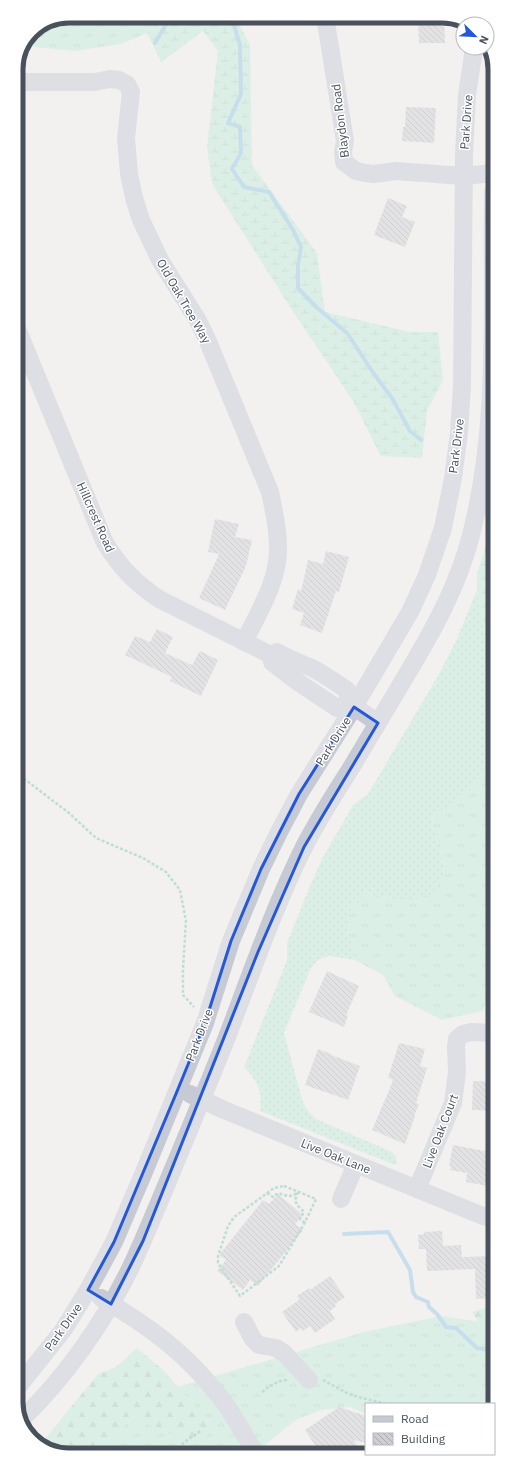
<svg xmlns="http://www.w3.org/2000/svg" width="511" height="1471" font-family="'IBM Plex Sans',sans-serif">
  <defs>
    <pattern id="grass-tufts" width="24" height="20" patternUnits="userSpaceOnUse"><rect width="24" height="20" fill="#c2edd9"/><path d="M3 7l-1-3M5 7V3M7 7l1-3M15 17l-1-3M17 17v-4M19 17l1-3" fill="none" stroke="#a8cdbd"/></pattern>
    <pattern id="forest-firs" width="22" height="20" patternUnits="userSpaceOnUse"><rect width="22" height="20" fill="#c2edd9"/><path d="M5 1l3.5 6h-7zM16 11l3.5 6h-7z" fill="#a8cdbd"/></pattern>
    <pattern id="wetland-marsh" width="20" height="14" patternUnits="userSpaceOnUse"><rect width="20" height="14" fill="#c2edd9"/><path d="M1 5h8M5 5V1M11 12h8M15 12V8" fill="none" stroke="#a8cdbd"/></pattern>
    <pattern id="garden-dots" width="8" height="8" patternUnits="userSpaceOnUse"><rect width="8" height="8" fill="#c2edd9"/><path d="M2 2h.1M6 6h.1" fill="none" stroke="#a8cdbd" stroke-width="1.8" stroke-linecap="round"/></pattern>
    <pattern id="building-back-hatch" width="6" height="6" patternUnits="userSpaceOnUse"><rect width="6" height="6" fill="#cecfd4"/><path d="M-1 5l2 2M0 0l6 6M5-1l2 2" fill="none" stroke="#a9aaaf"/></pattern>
  </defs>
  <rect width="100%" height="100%" fill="#f3f1f0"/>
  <!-- grass -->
  <g fill="url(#grass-tufts)">
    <path d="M 70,16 L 159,16 L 147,33 L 121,44 L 74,51 L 25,46 L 32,32 Z"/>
    <path d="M 494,758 L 494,976 L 483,1011 L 442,1020 L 395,996 L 383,975 L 355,960 L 348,930 L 349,910 L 367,893 L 403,901 L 446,872 L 431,818 L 470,790 L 487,763 Z"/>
    <path d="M 441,1316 L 495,1324 L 494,1405 L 366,1404 L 366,1414 L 350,1407 L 320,1410 L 294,1421 L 254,1454 L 66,1455 L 89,1413 L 364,1332 Z"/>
  </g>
  <!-- forest -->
  <g fill="url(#forest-firs)">
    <path d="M 495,1305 L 495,1340 L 478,1322 L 472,1312 Z"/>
    <path d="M 137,1348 L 161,1368 L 191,1401 L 212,1429 L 200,1445 L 130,1417 L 106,1455 L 66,1455 L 40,1445 L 98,1374 L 116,1367 Z"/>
  </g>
  <!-- wetland -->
  <g fill="url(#wetland-marsh)">
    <path d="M 159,16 L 235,16 L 250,45 L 252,165 L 317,253 L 325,312 L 410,332 L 438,332 L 443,380 L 427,411 L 422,458 L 381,456 L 353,401 L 294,313 L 212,184 L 207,147 L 218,51 L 203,31 L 161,62 L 147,33 Z"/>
    <path d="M 494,519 L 494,652 L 486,640 L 477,590 L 477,574 Z"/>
  </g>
  <!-- garden -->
  <path fill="url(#garden-dots)" d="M 477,590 L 486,640 L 494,652 L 494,758 L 487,763 L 470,790 L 431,818 L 446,872 L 432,894 L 403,901 L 367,893 L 350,910 L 348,930 L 355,960 L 329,956 L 319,959 L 311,968 L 284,1033 L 303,1102 L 308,1111 L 316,1119 L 392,1152 L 396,1157 L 397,1164 L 395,1165 L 260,1111 C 262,1090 258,1082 244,1067 L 287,960 L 287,943 L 309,888 L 323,857 L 353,805 L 358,801 L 368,794 L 439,674 L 456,641 Z"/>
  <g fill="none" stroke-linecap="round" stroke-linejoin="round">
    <!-- stream -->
    <g stroke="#92c8e7" stroke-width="4">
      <path d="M 231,16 L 240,45 L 241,94 L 228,123 L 240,127 L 241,153 L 232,169 L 244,187 L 269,192 L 293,230 L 301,247 L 298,265 L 298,288 L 316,307 L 347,333 L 374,374 L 392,398 L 410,431 L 421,440"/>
      <path d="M 155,43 L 171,16"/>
      <path d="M 344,1234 L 388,1232 L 410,1270 L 413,1292 L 416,1297 L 428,1302 L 429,1307 L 437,1314 L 446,1327 L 456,1328 L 477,1348 L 495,1351"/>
    </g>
  </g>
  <!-- building -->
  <g fill="url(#building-back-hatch)">
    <path d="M 418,16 L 444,16 L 445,43 L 419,43 Z"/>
    <path d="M 406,107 L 436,108 L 434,143 L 402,141 L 403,127 L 405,127 Z"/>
    <path d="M 388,198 L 407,206 L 402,217 L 415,222 L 405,247 L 374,235 Z"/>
    <path d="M 215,519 L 239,524 L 235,537 L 252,540 L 246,566 L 225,610 L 199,598 L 219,554 L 208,552 Z"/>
    <path d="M 326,551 L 349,557 L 339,592 L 336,591 L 322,633 L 300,625 L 304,613 L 292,609 L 298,589 L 301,591 L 308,560 L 323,564 Z"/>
    <path d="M 157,629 L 173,637 L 165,653 L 192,665 L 200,651 L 218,660 L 201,696 L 170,681 L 172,677 L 125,655 L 135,636 L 150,642 Z"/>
    <path d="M 327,971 L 359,986 L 346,1015 L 348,1016 L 344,1027 L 309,1012 Z"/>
    <path d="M 399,1043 L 425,1049 L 420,1066 L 427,1068 L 416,1103 L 419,1104 L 414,1116 L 415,1116 L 405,1144 L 372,1130 L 393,1081 L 392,1081 L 392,1079 L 388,1078 Z"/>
    <path d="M 318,1049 L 331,1054 L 331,1055 L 360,1066 L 348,1100 L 305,1085 Z"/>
    <path d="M 473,1081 L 495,1082 L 495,1111 L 472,1110 Z"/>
    <path d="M 453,1145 L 490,1152 L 488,1169 L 490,1170 L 488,1186 L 466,1182 L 467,1173 L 450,1170 L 451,1166 L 449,1166 Z"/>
    <path d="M 278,1194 L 303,1215 L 295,1224 L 303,1230 L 258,1286 L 250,1280 L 243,1290 L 217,1271 L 226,1260 L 219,1255 L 263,1200 L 269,1204 Z"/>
    <path d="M 442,1231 L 443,1246 L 461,1245 L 462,1257 L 495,1256 L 495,1298 L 476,1299 L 475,1269 L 427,1271 L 426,1249 L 419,1249 L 418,1235 L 424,1234 L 424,1232 Z"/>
    <path d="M 330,1276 L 345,1297 L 335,1304 L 336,1306 L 330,1311 L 335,1319 L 315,1333 L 310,1326 L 303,1331 L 301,1328 L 296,1332 L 282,1312 L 299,1300 L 297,1296 L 309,1288 L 310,1290 Z"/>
    <path d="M 339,1407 L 366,1416 L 366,1443 L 354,1440 L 362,1454 L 337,1454 L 335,1451 L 331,1454 L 321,1454 L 305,1430 Z"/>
  </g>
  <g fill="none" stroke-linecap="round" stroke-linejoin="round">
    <!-- path -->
    <g stroke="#7cc9af" stroke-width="2.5" stroke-dasharray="3 2" stroke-linecap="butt">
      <path d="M 17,771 L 23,778 L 69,813 L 96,838 L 143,858 L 166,872 L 180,890 L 186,921 L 183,969 L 183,995 L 194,1007"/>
      <path d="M 284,1186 L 316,1199 L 304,1224 L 279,1266 L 240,1296 L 218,1263 L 218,1256 L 228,1226 L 234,1217 L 255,1202 L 274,1188 Z"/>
      <path d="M 267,1193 L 273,1197 L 278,1193 C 287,1196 291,1198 298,1192 L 295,1200 L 297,1205 L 304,1212 L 300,1219 L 305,1223"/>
      <path d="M 323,1380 L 345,1392 L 358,1397 L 387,1404"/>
      <path d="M 262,1392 C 270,1386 278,1380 288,1380"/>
      <path d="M 178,1454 L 183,1443 L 202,1430"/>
    </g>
    <!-- minor -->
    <g stroke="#c5cad4" stroke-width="18">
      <path d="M 325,16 L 345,141 L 343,152 L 344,162 L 356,171 L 365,173 L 374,174 L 396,171 L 463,176 L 493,173"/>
      <path d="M 16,82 L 95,82 L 110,79 L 119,80 L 127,84 L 131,92 L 126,138 L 129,174 L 134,198 L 141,220 L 160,260 L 197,319 L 207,339 L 270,492 C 274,510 278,529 278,547 C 279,581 258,613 244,642"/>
      <path d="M 16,326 L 105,543 C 121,568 134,582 159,599 L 271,655"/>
      <path d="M 271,655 L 277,652 C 289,659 300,663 312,668 C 324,674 336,683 347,690 L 349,703 L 378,723"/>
      <path d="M 271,655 L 272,662 L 298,682 L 337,708 L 349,703"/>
      <path d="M 190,1094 L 224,1110 L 483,1216 L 495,1219"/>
      <path d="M 417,1189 L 453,1103 L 457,1072 L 456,1047 L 457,1039 L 463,1034 L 471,1032 L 494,1033"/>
      <path d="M 341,1199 L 356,1164"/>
      <path d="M 101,1298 C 149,1326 186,1353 220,1397 C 234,1414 244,1435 256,1454"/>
      <path d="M 244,1322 L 253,1339 L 259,1345 L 276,1348 L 284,1353 L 309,1380"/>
      <path d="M 18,1387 L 64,1329 L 88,1290 L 114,1242 L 144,1172 L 205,1023 L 231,941 L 261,869 L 278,834 L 299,794 L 354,707 L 410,612 L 427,575 L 443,528 L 453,478 L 459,433 L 462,386 L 464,154 L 467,95 L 474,48"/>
      <path d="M 21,1420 C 65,1378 104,1322 131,1267 C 144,1239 156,1210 168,1181 C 188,1133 208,1085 227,1037 C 251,974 273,910 303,849 C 317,821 334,795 351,768 C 371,735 390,702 410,669 C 435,627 459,583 471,535 C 500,423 491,306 493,192"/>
    </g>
  </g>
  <!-- marked area -->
  <path d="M0 0H511V1471H0ZM 354,707 L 378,723 L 304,847 L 258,952 L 143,1241 L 111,1304 L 88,1290 L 114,1242 L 178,1089 L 205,1023 L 231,941 L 261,869 L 299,794 Z" fill="#f3f1f0" fill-opacity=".55" fill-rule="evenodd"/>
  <path fill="none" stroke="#2558d8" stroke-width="3" stroke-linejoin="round" d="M 354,707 L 378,723 L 304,847 L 258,952 L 143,1241 L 111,1304 L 88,1290 L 114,1242 L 178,1089 L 205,1023 L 231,941 L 261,869 L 299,794 Z"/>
  <g text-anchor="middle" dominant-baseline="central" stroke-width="3" stroke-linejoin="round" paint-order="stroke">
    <!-- street labels -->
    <g font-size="12" fill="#49515d" stroke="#fff">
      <text transform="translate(340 121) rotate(-97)">Blaydon Road</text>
      <text transform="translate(466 122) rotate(-86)">Park Drive</text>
      <text transform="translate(184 301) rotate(60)">Old Oak Tree Way</text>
      <text transform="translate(456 446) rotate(-83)">Park Drive</text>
      <text transform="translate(96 517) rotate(66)">Hillcrest Road</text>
      <text transform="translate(333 741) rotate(-58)">Park Drive</text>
      <text transform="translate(199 1035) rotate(-69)">Park Drive</text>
      <text transform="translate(440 1131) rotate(-69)">Live Oak Court</text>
      <text transform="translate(336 1156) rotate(22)">Live Oak Lane</text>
      <text transform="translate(63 1327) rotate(-55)">Park Drive</text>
    </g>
  </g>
  <!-- crop -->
  <path d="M0 0H511V1471H0ZM69 23H442A46 46 0 0 1 488 69V1402A46 46 0 0 1 442 1448H69A46 46 0 0 1 23 1402V69A46 46 0 0 1 69 23Z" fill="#fff" fill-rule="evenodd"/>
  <path fill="none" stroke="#49515d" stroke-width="5" d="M69 23H442A46 46 0 0 1 488 69V1402A46 46 0 0 1 442 1448H69A46 46 0 0 1 23 1402V69A46 46 0 0 1 69 23Z"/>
  <!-- legend -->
  <rect x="365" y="1403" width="130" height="52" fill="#ffffff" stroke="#b6b9be"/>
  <rect x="373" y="1416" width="20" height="6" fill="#c5cad4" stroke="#b6b9be"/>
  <text x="401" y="1423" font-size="12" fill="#49515d">Road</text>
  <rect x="373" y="1433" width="20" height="12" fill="url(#building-back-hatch)" stroke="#b6b9be"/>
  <text x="401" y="1443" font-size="12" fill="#49515d">Building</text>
  <!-- north arrow -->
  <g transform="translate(475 36) rotate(114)"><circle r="19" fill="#ffffff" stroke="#b6b9be"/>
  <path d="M0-3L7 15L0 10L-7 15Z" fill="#2558d8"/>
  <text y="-6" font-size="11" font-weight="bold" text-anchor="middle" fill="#49515d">N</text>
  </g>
</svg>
